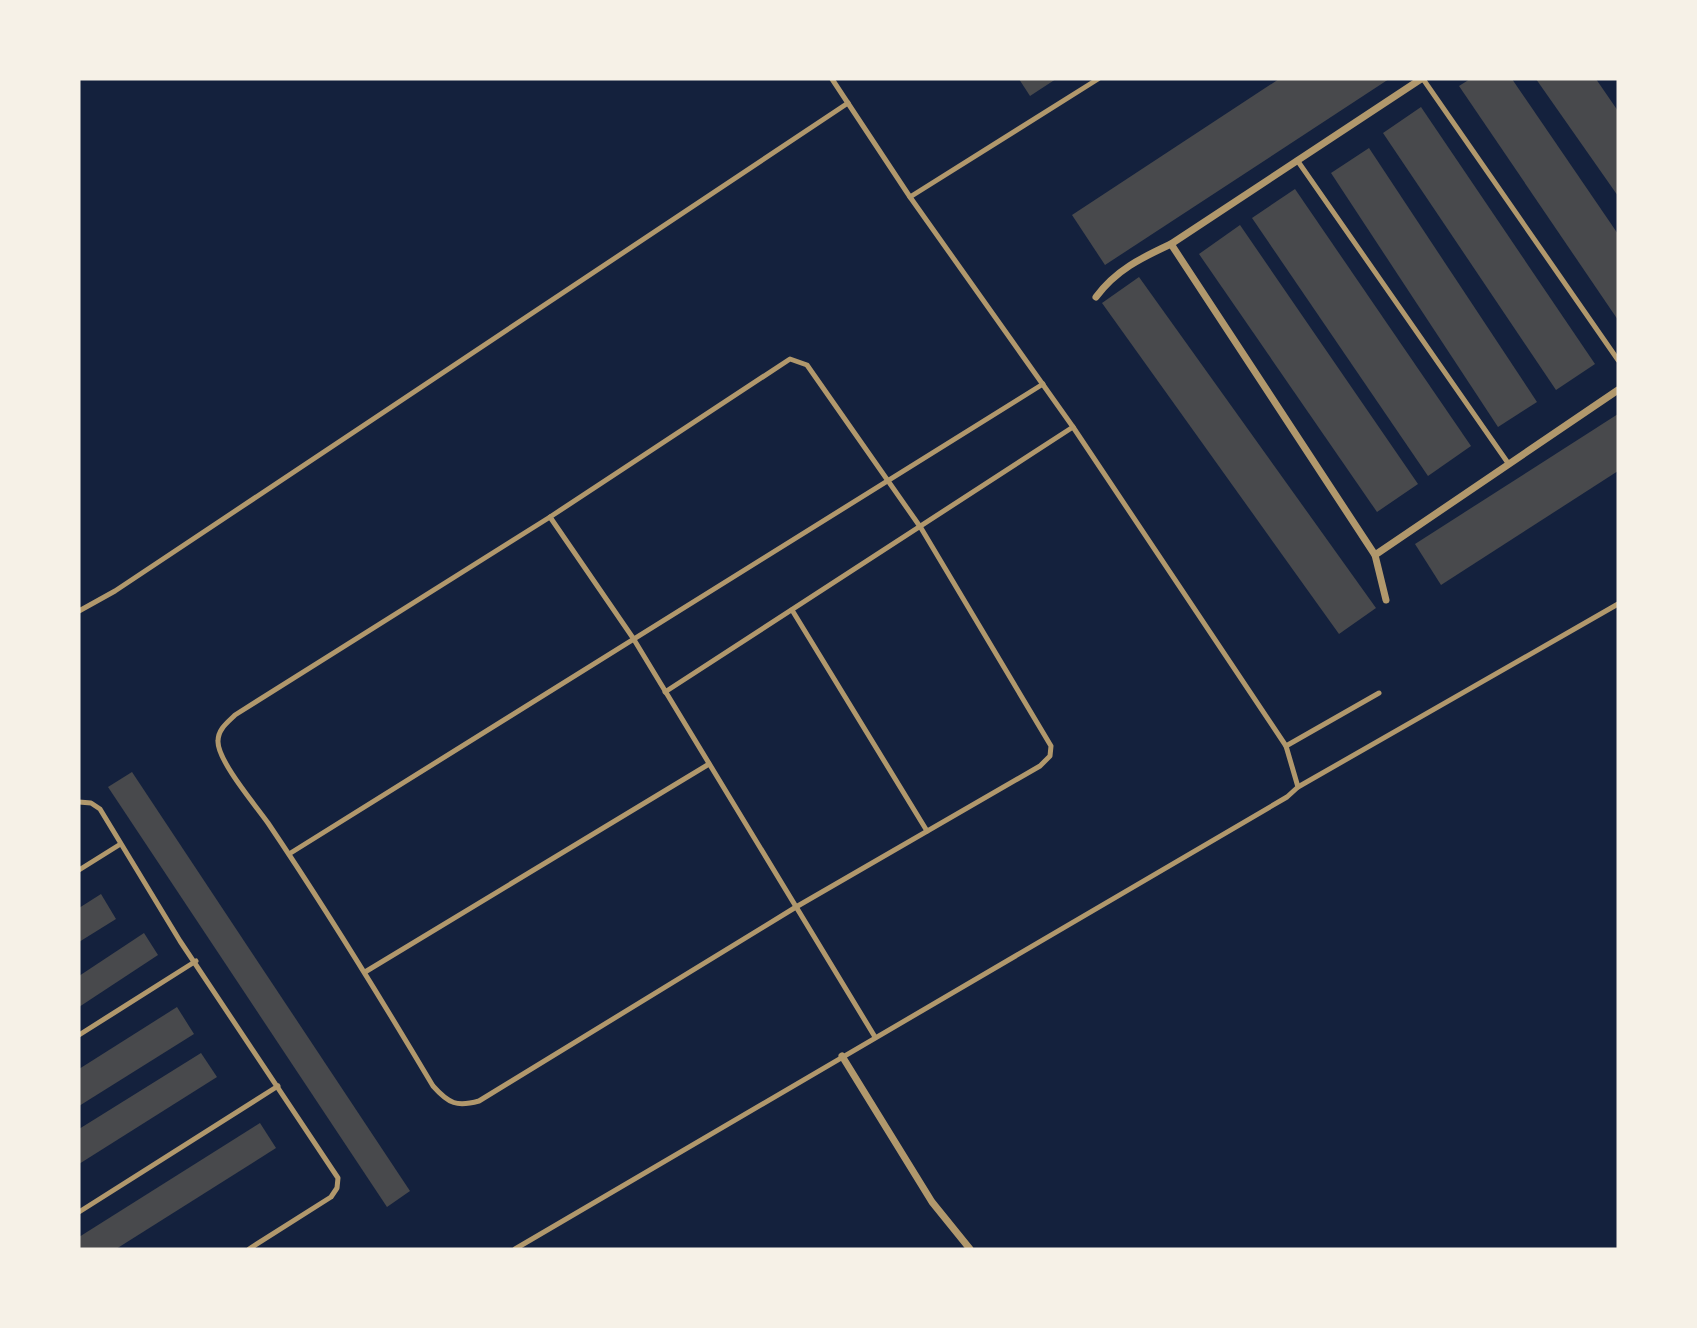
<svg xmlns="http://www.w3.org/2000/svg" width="1697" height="1328" font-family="Figtree,sans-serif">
  <rect width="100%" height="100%" fill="#14213d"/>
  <!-- building -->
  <g fill="#48494c">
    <path d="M 1019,79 L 1056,79 L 1030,96 Z"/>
    <path d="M 1279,79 L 1389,79 L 1105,265 L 1072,215 Z"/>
    <path d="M 1470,79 L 1512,79 L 1618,234 L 1618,320 L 1459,86 Z"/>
    <path d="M 1536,79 L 1596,79 L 1618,111 L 1618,196 Z"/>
    <path d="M 1421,107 L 1595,364 L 1556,390 L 1383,133 Z"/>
    <path d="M 1369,148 L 1537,402 L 1498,427 L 1331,173 Z"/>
    <path d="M 1295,189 L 1471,446 L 1428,476 L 1252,218 Z"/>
    <path d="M 1240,225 L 1418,484 L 1377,512 L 1199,254 Z"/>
    <path d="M 1139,277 L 1376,608 L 1339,634 L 1102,303 Z"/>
    <path d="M 1618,414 L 1618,471 L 1441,585 L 1415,544 Z"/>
    <path d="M 132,772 L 410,1191 L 387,1207 L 108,787 Z"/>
    <path d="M 101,894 L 116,919 L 79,942 L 79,908 Z"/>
    <path d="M 144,933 L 158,955 L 79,1007 L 79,976 Z"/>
    <path d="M 177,1007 L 194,1034 L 79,1106 L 79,1069 Z"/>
    <path d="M 201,1053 L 217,1077 L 79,1164 L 79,1129 Z"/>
    <path d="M 260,1123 L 276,1148 L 116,1249 L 79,1249 L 79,1237 Z"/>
  </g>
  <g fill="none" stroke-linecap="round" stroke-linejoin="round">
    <!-- service -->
    <g stroke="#b1986c" stroke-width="5">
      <path d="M 832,79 L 910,197 L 1073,427 L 1286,746 L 1379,693"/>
      <path d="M 1423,79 L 1618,360"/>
      <path d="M 1297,160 L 1508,463"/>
      <path d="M 910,197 L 1098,79"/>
      <path d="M 790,359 L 807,365 L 921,528 L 1051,746 L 1050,756 L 1040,766 L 796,907 L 479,1101 C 457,1107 449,1104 433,1086 C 380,997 326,909 268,823 C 256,806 217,760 218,741 C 218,729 228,722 235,715 L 550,517 Z"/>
      <path d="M 550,517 L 633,638 L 875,1037"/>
      <path d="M 792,610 L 927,831"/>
      <path d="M 79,611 L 115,591 L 848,103"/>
      <path d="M 665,692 L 1073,427"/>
      <path d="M 1298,787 L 1618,604"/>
      <path d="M 79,802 L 91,803 L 100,809 L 180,941 L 338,1178 L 337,1188 L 331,1197 L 249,1249"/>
      <path d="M 289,854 L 1043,384"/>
      <path d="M 79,870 L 119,845"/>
      <path d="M 365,972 L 709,764"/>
      <path d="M 79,1035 L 196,961"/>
      <path d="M 79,1212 L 278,1086"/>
      <path d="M 515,1249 L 1287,797 L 1298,787 L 1286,746"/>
    </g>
    <!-- minor -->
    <g stroke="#b1986c" stroke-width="7">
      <path d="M 1171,244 L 1375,555 L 1386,600"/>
      <path d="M 1096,297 C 1116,270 1141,258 1171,244 L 1421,79"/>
      <path d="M 1375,555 L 1618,390"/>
      <path d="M 842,1056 L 932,1202 L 970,1249"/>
    </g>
  </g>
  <!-- border -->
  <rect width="1697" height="1328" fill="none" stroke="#f6f1e7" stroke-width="161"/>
</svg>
